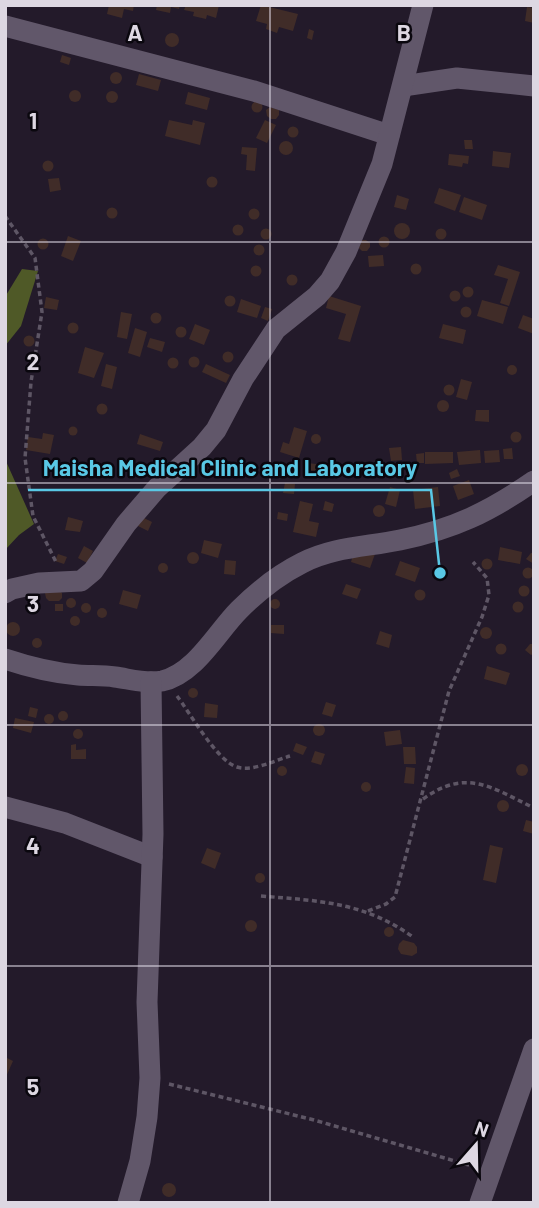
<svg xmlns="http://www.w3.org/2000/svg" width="539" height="1208" font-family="Barlow,sans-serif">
  <rect width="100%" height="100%" fill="#231a2a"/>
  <!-- forest -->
  <g fill="#4f5927">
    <path d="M 22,269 L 38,271 L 21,326 L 5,346 L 5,297 Z"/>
    <path d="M 5,459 L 34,524 L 19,535 L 5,550 Z"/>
  </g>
  <!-- building -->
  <g fill="#402c28">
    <path d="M 109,5 L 134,5 L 133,11 L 124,9 L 122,18 L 107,14 Z"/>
    <path d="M 157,5 L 180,5 L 179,9 L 171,7 L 170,13 L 156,10 Z"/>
    <path d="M 186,5 L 219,5 L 216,18 L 207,15 L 206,19 L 193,16 L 194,12 L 184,10 Z"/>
    <path d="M 261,5 L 298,14 L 293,31 L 279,27 L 277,33 L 266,29 L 267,24 L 256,21 Z"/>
    <path d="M 527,7 L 534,8 L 534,23 L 525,21 Z"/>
    <path d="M 309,29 L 314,31 L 312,40 L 307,38 Z"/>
    <circle cx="172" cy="40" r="7"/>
    <path d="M 62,55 L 71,58 L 69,65 L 60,62 Z"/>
    <circle cx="116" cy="78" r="6"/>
    <path d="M 139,74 L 161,80 L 158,91 L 136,85 Z"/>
    <circle cx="75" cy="96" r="6"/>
    <circle cx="112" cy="97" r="6"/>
    <path d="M 188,92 L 210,98 L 207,110 L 185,104 Z"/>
    <circle cx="257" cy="107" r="5.5"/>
    <path d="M 270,107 L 279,110 L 279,115 L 276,119 L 271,119 L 267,116 L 266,110 Z"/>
    <path d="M 169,120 L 192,125 L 193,120 L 205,123 L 200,145 L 165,136 Z"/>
    <path d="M 265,120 L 276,125 L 267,143 L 256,138 Z"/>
    <circle cx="293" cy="132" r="5.5"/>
    <path d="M 464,140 L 472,140 L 473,149 L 465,149 Z"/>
    <circle cx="286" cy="148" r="7"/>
    <path d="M 242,147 L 257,148 L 255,171 L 246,170 L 247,155 L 241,154 Z"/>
    <path d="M 493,151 L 511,153 L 509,168 L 492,166 Z"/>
    <path d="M 449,154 L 469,156 L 468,164 L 463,163 L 462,167 L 448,165 Z"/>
    <circle cx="48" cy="166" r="5.5"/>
    <circle cx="212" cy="182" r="5.5"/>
    <path d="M 59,178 L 61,190 L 50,192 L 48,179 Z"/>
    <path d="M 439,188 L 461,195 L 455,211 L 434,203 Z"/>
    <path d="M 397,195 L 409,199 L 406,210 L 394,207 Z"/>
    <path d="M 464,197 L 487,205 L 482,220 L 459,212 Z"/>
    <circle cx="112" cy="213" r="5.5"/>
    <circle cx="254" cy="214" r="5.5"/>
    <circle cx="402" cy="231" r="8"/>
    <circle cx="238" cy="230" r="5.5"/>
    <circle cx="266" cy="234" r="5.5"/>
    <circle cx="441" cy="234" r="5.5"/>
    <path d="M 68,236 L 81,241 L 73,261 L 61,256 Z"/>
    <circle cx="384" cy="242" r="5.5"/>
    <circle cx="43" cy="244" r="5.5"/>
    <path d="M 362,240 L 366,240 L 370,243 L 370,247 L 367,251 L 362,251 L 359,248 Z"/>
    <circle cx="259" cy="250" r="5.5"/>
    <path d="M 383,255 L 384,266 L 369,267 L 368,256 Z"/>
    <circle cx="416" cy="269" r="5.5"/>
    <path d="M 498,265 L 520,272 L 509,306 L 500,303 L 508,279 L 494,275 Z"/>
    <circle cx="256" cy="271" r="5.5"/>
    <circle cx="292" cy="280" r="5.5"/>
    <circle cx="468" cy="292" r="5.5"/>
    <circle cx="455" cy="296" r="5.5"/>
    <circle cx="230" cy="301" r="5.5"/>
    <path d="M 329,296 L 361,306 L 350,342 L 338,339 L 346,314 L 326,308 Z"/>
    <path d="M 46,297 L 59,300 L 57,310 L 44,308 Z"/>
    <path d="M 241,299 L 261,306 L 257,318 L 237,312 Z"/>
    <path d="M 482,300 L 508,307 L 503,324 L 477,316 Z"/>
    <circle cx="466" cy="312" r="5.5"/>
    <path d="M 265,307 L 272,309 L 268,321 L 261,318 Z"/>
    <path d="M 121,312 L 132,314 L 127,339 L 117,337 Z"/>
    <circle cx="156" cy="318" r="5.5"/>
    <path d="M 523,315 L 534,319 L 534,334 L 518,328 Z"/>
    <circle cx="73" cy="328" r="5.5"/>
    <path d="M 195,324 L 210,330 L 204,345 L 189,339 Z"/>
    <path d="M 443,324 L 466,330 L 463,344 L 439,338 Z"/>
    <circle cx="181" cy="332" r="5.5"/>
    <path d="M 135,328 L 147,332 L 140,357 L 128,353 Z"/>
    <circle cx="29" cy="341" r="5.5"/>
    <path d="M 150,338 L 165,342 L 162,352 L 147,347 Z"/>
    <path d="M 85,347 L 104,353 L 94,378 L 78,373 Z"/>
    <circle cx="228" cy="357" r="5.5"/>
    <circle cx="194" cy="362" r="5.5"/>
    <circle cx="173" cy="363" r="5.5"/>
    <path d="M 106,364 L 117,367 L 112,389 L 101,386 Z"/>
    <path d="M 206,364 L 230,375 L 226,383 L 202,372 Z"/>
    <circle cx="512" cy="370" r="5"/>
    <path d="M 461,379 L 472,382 L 467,400 L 456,397 Z"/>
    <circle cx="449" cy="390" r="5.5"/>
    <circle cx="443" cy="406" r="6"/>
    <circle cx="102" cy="409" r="5.5"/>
    <path d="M 476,410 L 489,410 L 489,422 L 475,421 Z"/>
    <circle cx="73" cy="431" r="4.5"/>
    <path d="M 294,427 L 307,431 L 299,458 L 280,452 L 283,442 L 289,444 Z"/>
    <circle cx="516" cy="437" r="5.5"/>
    <path d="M 43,433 L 54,435 L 50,454 L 26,450 L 28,437 L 42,439 Z"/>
    <path d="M 140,434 L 163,442 L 160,451 L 137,444 Z"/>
    <circle cx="316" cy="439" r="5"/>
    <path d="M 401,447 L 402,460 L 391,461 L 389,448 Z"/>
    <path d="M 512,448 L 513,459 L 504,459 L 503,449 Z"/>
    <path d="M 480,450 L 481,463 L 459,465 L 457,452 Z"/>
    <path d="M 499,450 L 500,462 L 485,463 L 484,451 Z"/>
    <path d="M 425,452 L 453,452 L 453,463 L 425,464 Z"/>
    <path d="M 424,453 L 424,463 L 417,463 L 416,454 Z"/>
    <path d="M 308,463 L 331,466 L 330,474 L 307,472 Z"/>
    <path d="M 457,469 L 460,476 L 451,479 L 449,473 Z"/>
    <path d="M 469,480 L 474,494 L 458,500 L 453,486 Z"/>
    <path d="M 285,483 L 295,484 L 294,494 L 283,493 Z"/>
    <path d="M 390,487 L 400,490 L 396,507 L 385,504 Z"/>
    <path d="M 438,487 L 440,506 L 415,509 L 413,490 Z"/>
    <path d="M 300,501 L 313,504 L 309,521 L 319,523 L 316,537 L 293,532 Z"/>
    <path d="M 325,501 L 334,504 L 332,512 L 323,510 Z"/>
    <circle cx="379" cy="511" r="6"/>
    <path d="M 278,512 L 288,514 L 287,521 L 277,519 Z"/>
    <path d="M 138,515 L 152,522 L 148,531 L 134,524 Z"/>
    <path d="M 68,517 L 83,521 L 80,532 L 65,530 Z"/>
    <path d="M 204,540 L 222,544 L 218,558 L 201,553 Z"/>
    <path d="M 84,546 L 93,551 L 87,563 L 78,558 Z"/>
    <path d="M 500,547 L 522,552 L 520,564 L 498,560 Z"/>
    <path d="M 355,548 L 375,554 L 370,568 L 351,562 Z"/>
    <circle cx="193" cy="558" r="6"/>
    <path d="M 531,553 L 534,553 L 534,564 L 526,559 Z"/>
    <path d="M 58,554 L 67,557 L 64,564 L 55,561 Z"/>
    <circle cx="487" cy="564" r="5.5"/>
    <path d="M 225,560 L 236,561 L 235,575 L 224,574 Z"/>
    <path d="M 400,561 L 420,568 L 415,582 L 395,575 Z"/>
    <circle cx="163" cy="568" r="5"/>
    <circle cx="528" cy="573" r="5.5"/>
    <path d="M 346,584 L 361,589 L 357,599 L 342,594 Z"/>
    <circle cx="524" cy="591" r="5.5"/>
    <circle cx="420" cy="595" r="5.5"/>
    <path d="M 59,590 L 62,593 L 62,598 L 59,601 L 49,601 L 46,598 L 45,593 Z"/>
    <path d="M 123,590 L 141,595 L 137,609 L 119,604 Z"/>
    <circle cx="71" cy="603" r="5"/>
    <circle cx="275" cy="604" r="5"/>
    <circle cx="518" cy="607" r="5.5"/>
    <circle cx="86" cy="608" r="5"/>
    <rect x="55" y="604" width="8" height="7"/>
    <circle cx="102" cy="613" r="5"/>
    <circle cx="75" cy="621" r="5"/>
    <circle cx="13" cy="629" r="7"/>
    <path d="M 271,625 L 284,625 L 284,634 L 271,633 Z"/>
    <circle cx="486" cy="633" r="6"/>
    <path d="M 380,631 L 392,635 L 389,648 L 376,644 Z"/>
    <circle cx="37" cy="643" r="5"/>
    <circle cx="501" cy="649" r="5.5"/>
    <path d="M 530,644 L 534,644 L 534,653 L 531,655 L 525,650 Z"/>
    <path d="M 487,666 L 510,673 L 506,685 L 484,679 Z"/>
    <circle cx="193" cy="693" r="5"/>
    <path d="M 326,702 L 336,705 L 332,717 L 322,714 Z"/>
    <path d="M 205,703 L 218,705 L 217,718 L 204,717 Z"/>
    <path d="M 30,707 L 38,709 L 36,718 L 28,716 Z"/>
    <circle cx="63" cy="716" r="5"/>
    <circle cx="49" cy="719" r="5"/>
    <path d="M 15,718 L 34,722 L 31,733 L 13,728 Z"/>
    <circle cx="319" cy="730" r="6"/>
    <circle cx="78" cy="734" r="5"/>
    <path d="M 400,730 L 402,744 L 386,746 L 384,732 Z"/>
    <path d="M 296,743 L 307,747 L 303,755 L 293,751 Z"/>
    <path d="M 76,744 L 76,750 L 86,749 L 86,759 L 71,759 L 71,745 Z"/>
    <path d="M 403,747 L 415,747 L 416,764 L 404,764 Z"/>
    <path d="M 315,751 L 325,754 L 321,765 L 311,762 Z"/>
    <circle cx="522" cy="770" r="6"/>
    <circle cx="282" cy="771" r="5"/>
    <path d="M 406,767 L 415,768 L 414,784 L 404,783 Z"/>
    <circle cx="366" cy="787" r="5"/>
    <circle cx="503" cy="806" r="6"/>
    <path d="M 526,820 L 534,822 L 534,834 L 523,831 Z"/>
    <path d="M 490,845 L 503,848 L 496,883 L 483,880 Z"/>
    <path d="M 207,848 L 221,853 L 215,869 L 201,863 Z"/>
    <circle cx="260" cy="878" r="5"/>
    <circle cx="251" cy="926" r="6"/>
    <circle cx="389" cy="932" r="5"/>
    <path d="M 403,940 L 414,943 L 417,947 L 417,953 L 412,956 L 401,954 L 398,949 L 399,944 Z"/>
    <path d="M 5,1057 L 13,1061 L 5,1079 Z"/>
    <circle cx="169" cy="1190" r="7"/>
  </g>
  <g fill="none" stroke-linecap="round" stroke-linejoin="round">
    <!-- path -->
    <g stroke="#5e5665" stroke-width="3.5" stroke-dasharray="5 3.5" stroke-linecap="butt">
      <path d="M 5,216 L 35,258 L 42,312 L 31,382 L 25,458 L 33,516 L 57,564"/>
      <path d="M 177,696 C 190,713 217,761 237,767 C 252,772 276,760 290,756"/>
      <path d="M 423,799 C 466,768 491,787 534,808"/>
      <path d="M 261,896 C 320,901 364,902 413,937"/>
      <path d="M 368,911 L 386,904 L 395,897 L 449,691 L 482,617 L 489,595 L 487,578 L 473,562"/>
      <path d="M 169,1084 L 314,1120 L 472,1166"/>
    </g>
    <!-- street -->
    <g stroke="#61576a" stroke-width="21">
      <path d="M 5,26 L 254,91 L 389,135"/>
      <path d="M 403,86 L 457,78 L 534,86"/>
      <path d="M 5,593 L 12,589 L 39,583 L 81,581 L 93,571 L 126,524 L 157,488 L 202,447 L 216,430 L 243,379 L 276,329 L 317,296 L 330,281 L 346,252 L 382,164 L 423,5"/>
      <path d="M 5,659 C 29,667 53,673 78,675 C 90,676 102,675 115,677 C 130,679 146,684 162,681 C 195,674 217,632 239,610 C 258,591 278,575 302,563 C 333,547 366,547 400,540 C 454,529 489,512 534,481"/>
      <path d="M 5,807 L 65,823 L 152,857"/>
      <path d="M 128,1203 L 140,1161 L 147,1117 L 150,1078 L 147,1002 L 153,834 L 151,682"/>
      <path d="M 480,1203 L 534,1049"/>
    </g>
  </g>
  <!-- grid -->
  <path fill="none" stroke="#ddd7e2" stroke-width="2" stroke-opacity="0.55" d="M 270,5 L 270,1203M 5,242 L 534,242M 5,483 L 534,483M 5,725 L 534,725M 5,966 L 534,966"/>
  <g font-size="23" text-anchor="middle" font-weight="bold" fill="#ddd7e2" stroke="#0a070e" stroke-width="5" stroke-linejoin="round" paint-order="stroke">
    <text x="135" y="41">A</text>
    <text x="404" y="41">B</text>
    <text x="33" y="129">1</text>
    <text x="33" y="370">2</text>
    <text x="33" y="612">3</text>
    <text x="33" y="854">4</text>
    <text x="33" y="1095">5</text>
  </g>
  <!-- callouts -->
  <path fill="none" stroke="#59c8e5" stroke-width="2.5" d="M440 573L431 490H28"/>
  <circle fill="#59c8e5" stroke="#0a070e" stroke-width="2.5" cx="440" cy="573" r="7"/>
  <g font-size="23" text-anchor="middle" font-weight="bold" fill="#59c8e5" stroke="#0a070e" stroke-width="5" stroke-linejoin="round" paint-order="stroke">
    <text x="230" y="476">Maisha Medical Clinic and Laboratory</text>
  </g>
  <!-- border -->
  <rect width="539" height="1208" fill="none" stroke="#ddd7e2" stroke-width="14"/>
  <!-- north arrow -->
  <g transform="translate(476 1145) rotate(20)" stroke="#0a070e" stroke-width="5" paint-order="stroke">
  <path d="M0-5L12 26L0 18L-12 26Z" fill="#ddd7e2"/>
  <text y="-10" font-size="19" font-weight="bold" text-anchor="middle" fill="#ddd7e2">N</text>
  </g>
</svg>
